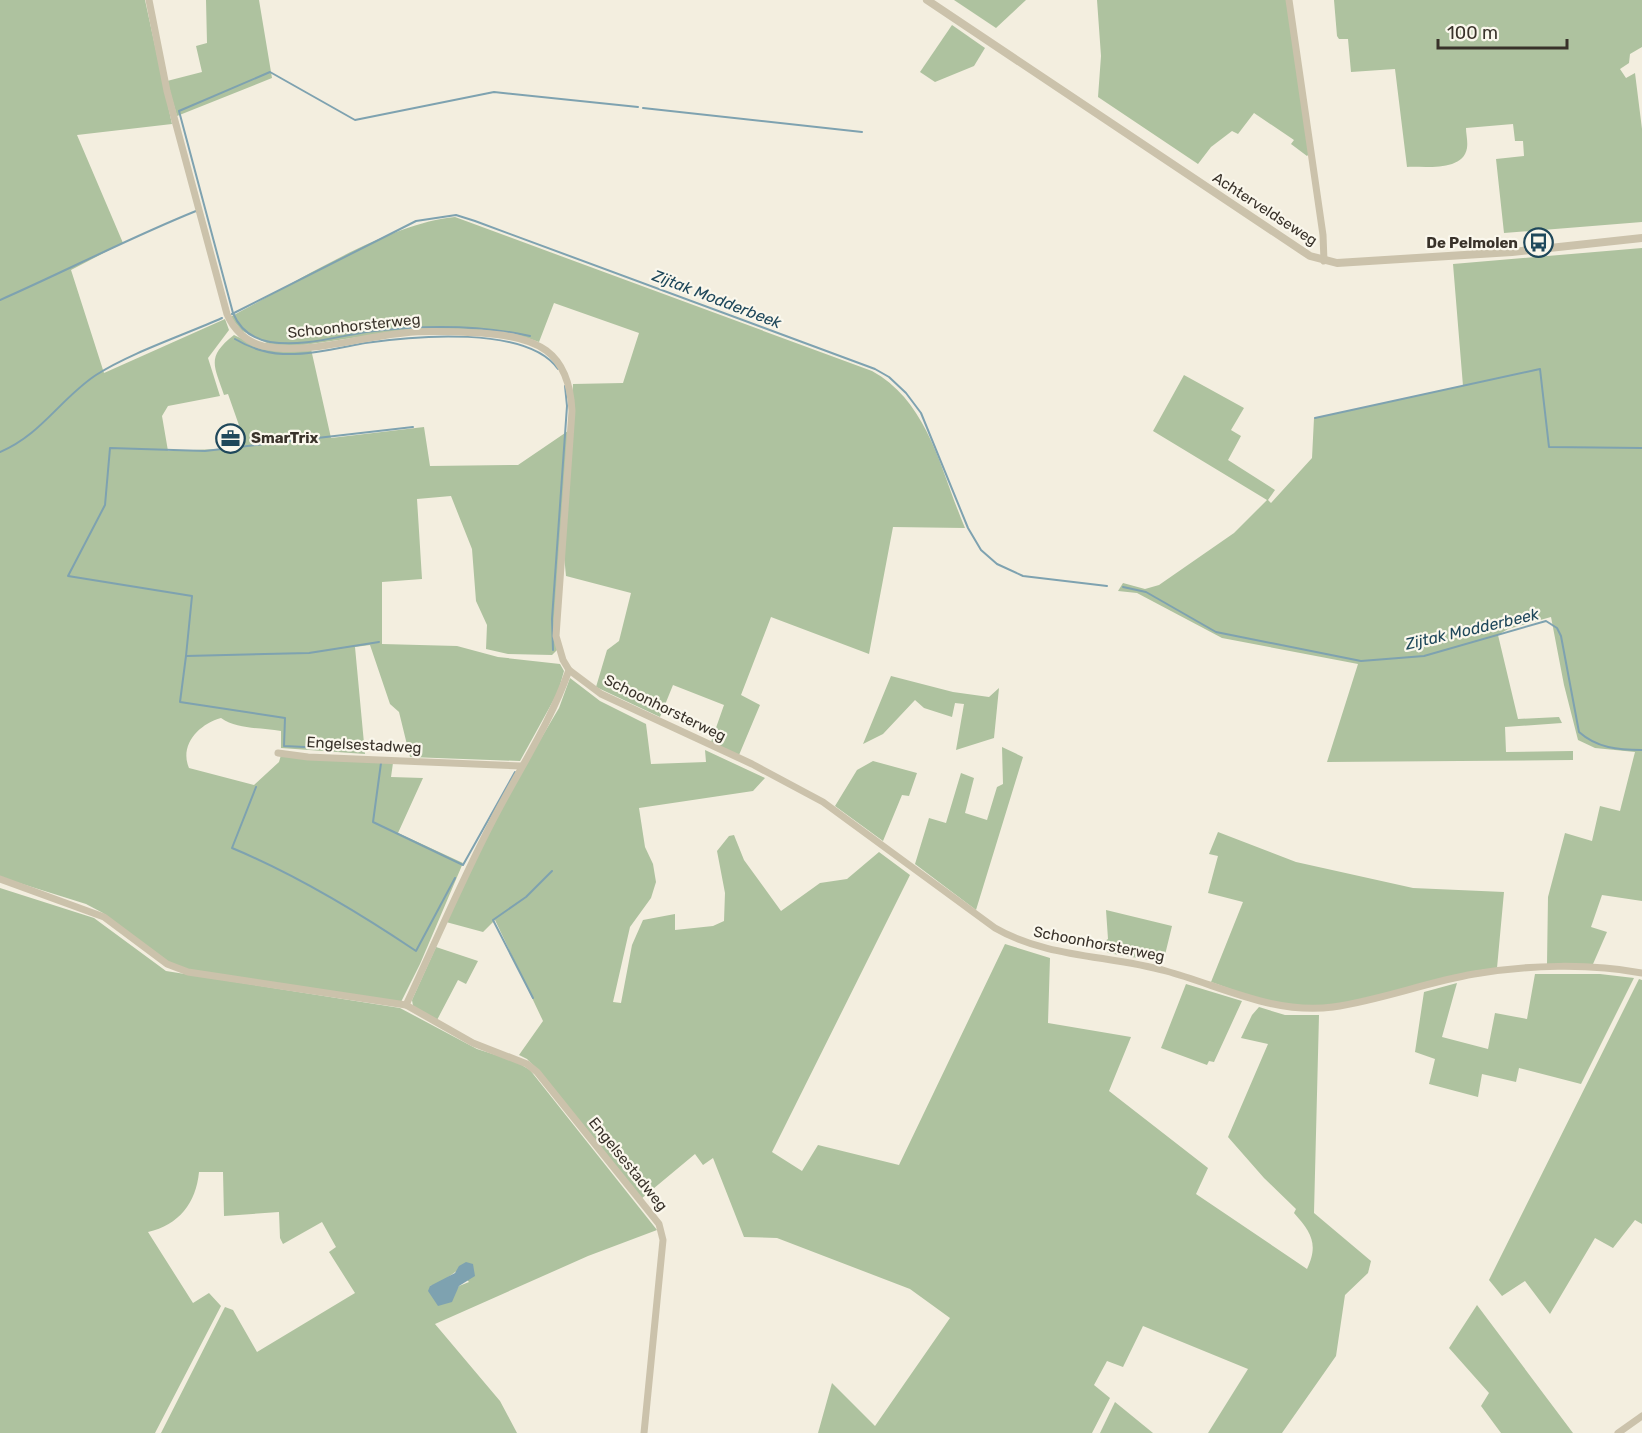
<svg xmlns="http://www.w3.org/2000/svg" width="1642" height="1433" font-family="Rubik,sans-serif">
  <rect width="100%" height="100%" fill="#f3eedf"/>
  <!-- green -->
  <g fill="#aec29f" fill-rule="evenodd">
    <path d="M 0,0 L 145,0 L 172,124 L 77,135 L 123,243 L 71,270 L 104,373 L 225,319 L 229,330 L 208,358 L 220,396 L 168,406 L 162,416 L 168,451 L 243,448 L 241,431 L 228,394 L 224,395 C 214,365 206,357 234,335 L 257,346 L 311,349 L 331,438 L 424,427 L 430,466 L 518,465 L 568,431 L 557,650 L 552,655 L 508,654 L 486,649 L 487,625 L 476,601 L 472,549 L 451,496 L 417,499 L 422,579 L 382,582 L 382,644 L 457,646 L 498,657 L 560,664 L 564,671 L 558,692 L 520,761 L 410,757 L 399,712 L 390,704 L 370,645 L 355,647 L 365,754 L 281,748 L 281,731 C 261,727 238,730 221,718 C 199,724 179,745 189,768 L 254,785 L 279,762 L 281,755 L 393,763 L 391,777 L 423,778 L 398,833 L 463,863 L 420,964 L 401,1002 L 176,969 L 103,913 L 86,904 L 0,877 Z"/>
    <path d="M 206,0 L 259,0 L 272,78 L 177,116 L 167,81 L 202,72 L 196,46 L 207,43 Z"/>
    <path d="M 954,0 L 1026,0 L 996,28 Z"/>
    <path d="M 1097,0 L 1287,0 L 1309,154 L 1307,156 L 1291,144 L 1294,140 L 1254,113 L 1238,134 L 1232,131 L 1211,147 L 1198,164 L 1098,97 L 1101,56 Z"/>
    <path d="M 1334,0 L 1642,0 L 1642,47 L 1630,54 L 1629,63 L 1620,69 L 1626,78 L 1635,73 L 1642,129 L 1642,222 L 1504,233 L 1496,159 L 1524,156 L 1523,141 L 1515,141 L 1513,124 L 1466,128 C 1466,134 1468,141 1467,148 C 1463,172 1425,166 1407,167 L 1395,69 L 1351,72 L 1348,39 L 1339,39 L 1337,36 Z"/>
    <path d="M 952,25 L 985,48 L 974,66 L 935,82 L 920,72 Z"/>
    <path d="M 455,217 L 872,371 C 929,402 941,472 965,528 L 893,527 L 869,654 L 771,617 L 741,695 L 760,705 L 739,755 L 711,742 L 724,705 L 673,685 L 660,717 L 596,687 L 607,650 L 619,641 L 631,593 L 566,576 L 564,555 L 573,384 L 623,383 L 639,333 L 554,303 L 539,342 L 524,337 L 400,331 L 304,345 L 271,345 L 242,331 L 230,317 C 292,285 387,223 455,217 Z"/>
    <path d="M 1642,248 L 1642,901 L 1602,895 L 1591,927 L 1607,932 L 1593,964 L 1547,964 L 1548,897 L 1565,833 L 1592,841 L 1600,806 L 1620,811 L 1635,752 L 1595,748 L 1578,740 L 1564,685 L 1551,617 L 1508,629 L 1498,635 L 1518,719 L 1559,717 L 1562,723 L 1505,727 L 1506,752 L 1573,751 L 1573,760 L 1327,762 L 1358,664 L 1222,638 L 1137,593 L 1118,591 L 1123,583 L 1145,589 L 1159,585 L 1234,533 L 1267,500 L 1153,431 L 1184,375 L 1244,408 L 1231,430 L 1241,436 L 1228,460 L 1275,490 L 1268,500 L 1271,503 L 1312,458 L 1314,418 L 1463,386 L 1453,264 Z"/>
    <path d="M 891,676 L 953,692 L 989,697 L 999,688 L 994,738 L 956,750 L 964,704 L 955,703 L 952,717 L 924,708 L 915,700 L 883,734 L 863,744 Z"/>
    <path d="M 570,678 L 600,701 L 646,724 L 651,764 L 706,762 L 705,750 L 765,778 L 753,791 L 639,808 L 645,847 L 653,864 L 656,882 L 651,898 L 630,927 L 613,1002 L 621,1003 L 632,945 L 643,920 L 675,914 L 675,930 L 713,926 L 724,921 L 725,893 L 717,851 L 729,836 L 734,835 L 744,860 L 781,911 L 820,883 L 847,879 L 879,852 L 910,875 L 772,1152 L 802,1171 L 818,1145 L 899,1165 L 1005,944 L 1050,958 L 1048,1023 L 1131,1037 L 1109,1091 L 1208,1168 L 1196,1194 L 1307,1269 C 1319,1244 1311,1232 1294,1213 L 1296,1209 L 1264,1178 L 1228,1137 L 1268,1044 L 1241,1038 L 1252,1015 L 1259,1007 L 1285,1015 L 1319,1015 L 1314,1213 L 1371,1261 L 1368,1273 L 1345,1295 L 1336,1356 L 1282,1433 L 1208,1433 L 1248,1369 L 1143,1326 L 1123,1367 L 1107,1361 L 1094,1385 L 1110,1398 L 1092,1433 L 818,1433 L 832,1383 L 875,1426 L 950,1318 L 910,1289 L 777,1238 L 744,1237 L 713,1158 L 703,1165 L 695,1154 L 641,1199 L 538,1070 L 527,1059 L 519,1055 L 543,1021 L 495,920 L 483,932 L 446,922 L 453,901 L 520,774 L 559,708 Z"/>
    <path d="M 1002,747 L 1023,757 L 976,910 L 915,864 L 929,818 L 946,823 L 961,773 L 974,778 L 965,813 L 987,820 L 997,787 L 1003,784 Z"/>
    <path d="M 873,761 L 917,773 L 909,796 L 902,795 L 883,841 L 835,806 L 857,770 Z"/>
    <path d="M 1218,832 L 1296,862 L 1413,888 L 1504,892 L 1497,968 C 1432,974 1370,1008 1304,1007 C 1273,1007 1240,992 1211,982 L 1243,902 L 1208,893 L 1218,856 L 1209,854 Z"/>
    <path d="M 0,888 L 94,918 L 166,971 L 400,1008 L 477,1049 L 515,1061 L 530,1070 L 657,1230 L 588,1256 L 435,1324 L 500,1401 L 517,1433 L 161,1433 L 225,1307 L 233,1310 L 257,1352 L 355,1293 L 329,1252 L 336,1247 L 322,1222 L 283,1244 L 280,1238 L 279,1212 L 224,1216 L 223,1172 L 199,1172 C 196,1203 179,1225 148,1232 L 193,1303 L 209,1293 L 221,1306 L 155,1433 L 0,1433 ZM 458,1270 L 469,1282 L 459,1286 L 453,1295 L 430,1286 L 440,1283 Z"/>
    <path d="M 1106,910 L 1172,926 L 1164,959 L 1161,962 L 1108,953 L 1102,943 L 1108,939 Z"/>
    <path d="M 436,947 L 478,961 L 466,984 L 458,980 L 437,1020 L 413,1006 L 412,1000 Z"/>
    <path d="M 1535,974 L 1600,974 L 1634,978 L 1581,1084 L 1519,1068 L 1516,1082 L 1482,1074 L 1478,1097 L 1429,1084 L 1435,1059 L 1415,1052 L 1424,992 L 1457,983 L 1442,1037 L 1488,1049 L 1495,1013 L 1527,1019 Z"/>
    <path d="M 1639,979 L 1642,980 L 1642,1224 L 1635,1220 L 1613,1248 L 1595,1238 L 1550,1314 L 1525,1281 L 1502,1296 L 1489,1280 Z"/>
    <path d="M 1186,984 L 1242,1001 L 1214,1062 L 1209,1061 L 1207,1065 L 1161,1048 Z"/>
    <path d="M 1477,1305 L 1573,1433 L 1501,1433 L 1481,1406 L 1489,1393 L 1449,1348 Z"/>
    <path d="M 1115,1402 L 1153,1433 L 1100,1433 Z"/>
  </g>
  <!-- water -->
  <path fill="#7ea2b0" d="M 466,1262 L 473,1264 L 475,1276 L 459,1286 L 452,1302 L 438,1306 L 428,1291 L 430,1286 L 455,1273 L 459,1266 Z"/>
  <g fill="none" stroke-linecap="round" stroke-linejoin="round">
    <!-- stream -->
    <g stroke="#7ea2b0" stroke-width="2">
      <path d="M 643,108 L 862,132"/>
      <path d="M 0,300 C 66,271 129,238 196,211"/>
      <path d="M 232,314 L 416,221 L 456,215 L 475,221 L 875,369 L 889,377 L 906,393 L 921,413 L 968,528 L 981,550 L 997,564 L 1023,576 L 1107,586"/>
      <path d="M 530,336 C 476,324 420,325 366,332 C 335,337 302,347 270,342 C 253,339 240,330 233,313 L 179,111 L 270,72 L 355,120 L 494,92 L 638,107"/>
      <path d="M 235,339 C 250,348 265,353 283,354 C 310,355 338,348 365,343 C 413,336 527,325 558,369"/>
      <path d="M 1315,418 L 1540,369 L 1549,447 L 1642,448"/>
      <path d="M 0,452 C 41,435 61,398 96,375 C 130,353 184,335 222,318"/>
      <path d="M 1123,587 L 1146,592 L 1216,632 L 1361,661 L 1424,656 L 1546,621 L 1557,628 L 1561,636 L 1579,732 C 1597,748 1618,750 1642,750"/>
      <path d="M 379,642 L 309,653 L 186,656 L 192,596 L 68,576 L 105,505 L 110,448 L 205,451 L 413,427"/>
      <path d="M 553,650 L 552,619 L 567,406 L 565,386"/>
      <path d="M 186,656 L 180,702 L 285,718 L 284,746 L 346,749"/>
      <path d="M 381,763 L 373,822 L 463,865 L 515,772"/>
      <path d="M 256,787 L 232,848 C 297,875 358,912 416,951 L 455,878"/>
      <path d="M 533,998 L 493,920 L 526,897 L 552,871"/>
    </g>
    <!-- minor -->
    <g stroke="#cbc2ab" stroke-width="7">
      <path d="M 149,0 L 167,91 L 227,314 C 233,329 246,342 263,346 C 308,355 359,337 404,333 C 429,330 455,332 481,333 C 537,337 569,350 572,411 L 556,636 L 563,660 L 569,670 L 601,694 L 752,764 L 823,802 L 995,928 C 1047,958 1109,955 1166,971 C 1221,986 1274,1015 1333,1007 C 1381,1000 1427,982 1474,974 C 1527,965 1589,963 1642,973"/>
      <path d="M 1289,0 L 1323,235 L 1324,261"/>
      <path d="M 278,753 L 308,757 L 521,766"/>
      <path d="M 0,879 L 104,917 L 167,964 L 188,972 L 406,1005 L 473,1043 L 527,1064 L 537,1072 L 659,1224 L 663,1240 L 644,1433"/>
      <path d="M 406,1005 C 435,943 461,882 492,822 C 518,771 550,724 569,670"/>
      <path d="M 1618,1433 L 1642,1416"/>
    </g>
    <!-- tertiary -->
    <path stroke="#cbc2ab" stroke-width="8" d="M 927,0 L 1310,256 L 1337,263 L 1512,252 L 1642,238"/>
  </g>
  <!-- icons -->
  <defs>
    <symbol id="bus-ring" viewBox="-11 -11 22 22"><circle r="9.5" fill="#faf7ec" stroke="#1f485b" stroke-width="1.5"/><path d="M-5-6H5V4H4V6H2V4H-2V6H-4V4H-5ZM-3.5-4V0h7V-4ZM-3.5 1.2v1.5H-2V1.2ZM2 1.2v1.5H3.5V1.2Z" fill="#1f485b"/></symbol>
    <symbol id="office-ring" viewBox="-11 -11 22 22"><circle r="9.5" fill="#faf7ec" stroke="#1f485b" stroke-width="1.5"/><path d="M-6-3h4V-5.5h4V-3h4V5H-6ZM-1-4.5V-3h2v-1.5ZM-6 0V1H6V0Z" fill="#1f485b"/></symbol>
  </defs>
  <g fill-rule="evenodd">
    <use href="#bus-ring" x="1522" y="226" width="33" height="33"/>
    <use href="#office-ring" x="214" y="422" width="33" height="33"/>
  </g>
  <g text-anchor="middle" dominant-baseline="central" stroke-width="4.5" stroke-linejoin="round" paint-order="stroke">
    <!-- street labels -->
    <g font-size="15" fill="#39322a" stroke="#faf7ec">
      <text transform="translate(1265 209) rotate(33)">Achterveldseweg</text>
      <text transform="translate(354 326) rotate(-6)">Schoonhorsterweg</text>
      <text transform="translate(665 708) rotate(26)">Schoonhorsterweg</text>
      <text transform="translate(364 745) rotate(3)">Engelsestadweg</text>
      <text transform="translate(1099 944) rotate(11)">Schoonhorsterweg</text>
      <text transform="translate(628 1164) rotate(51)">Engelsestadweg</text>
    </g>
    <!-- poi labels -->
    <g font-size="15" font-weight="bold" fill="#39322a" stroke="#faf7ec" text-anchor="end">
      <text x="1518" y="243">De Pelmolen</text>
      <text x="251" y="438" text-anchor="start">SmarTrix</text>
    </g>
    <!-- water labels -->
    <g font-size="16" font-style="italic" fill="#1f485b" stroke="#faf7ec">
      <text transform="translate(717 299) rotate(21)">Zijtak Modderbeek</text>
      <text transform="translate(1472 629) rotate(-13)">Zijtak Modderbeek</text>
    </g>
  </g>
  <!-- scale -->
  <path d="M1438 39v9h129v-9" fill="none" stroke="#39322a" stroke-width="3"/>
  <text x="1447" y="39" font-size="18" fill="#39322a" stroke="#faf7ec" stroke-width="4.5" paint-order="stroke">100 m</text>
</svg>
